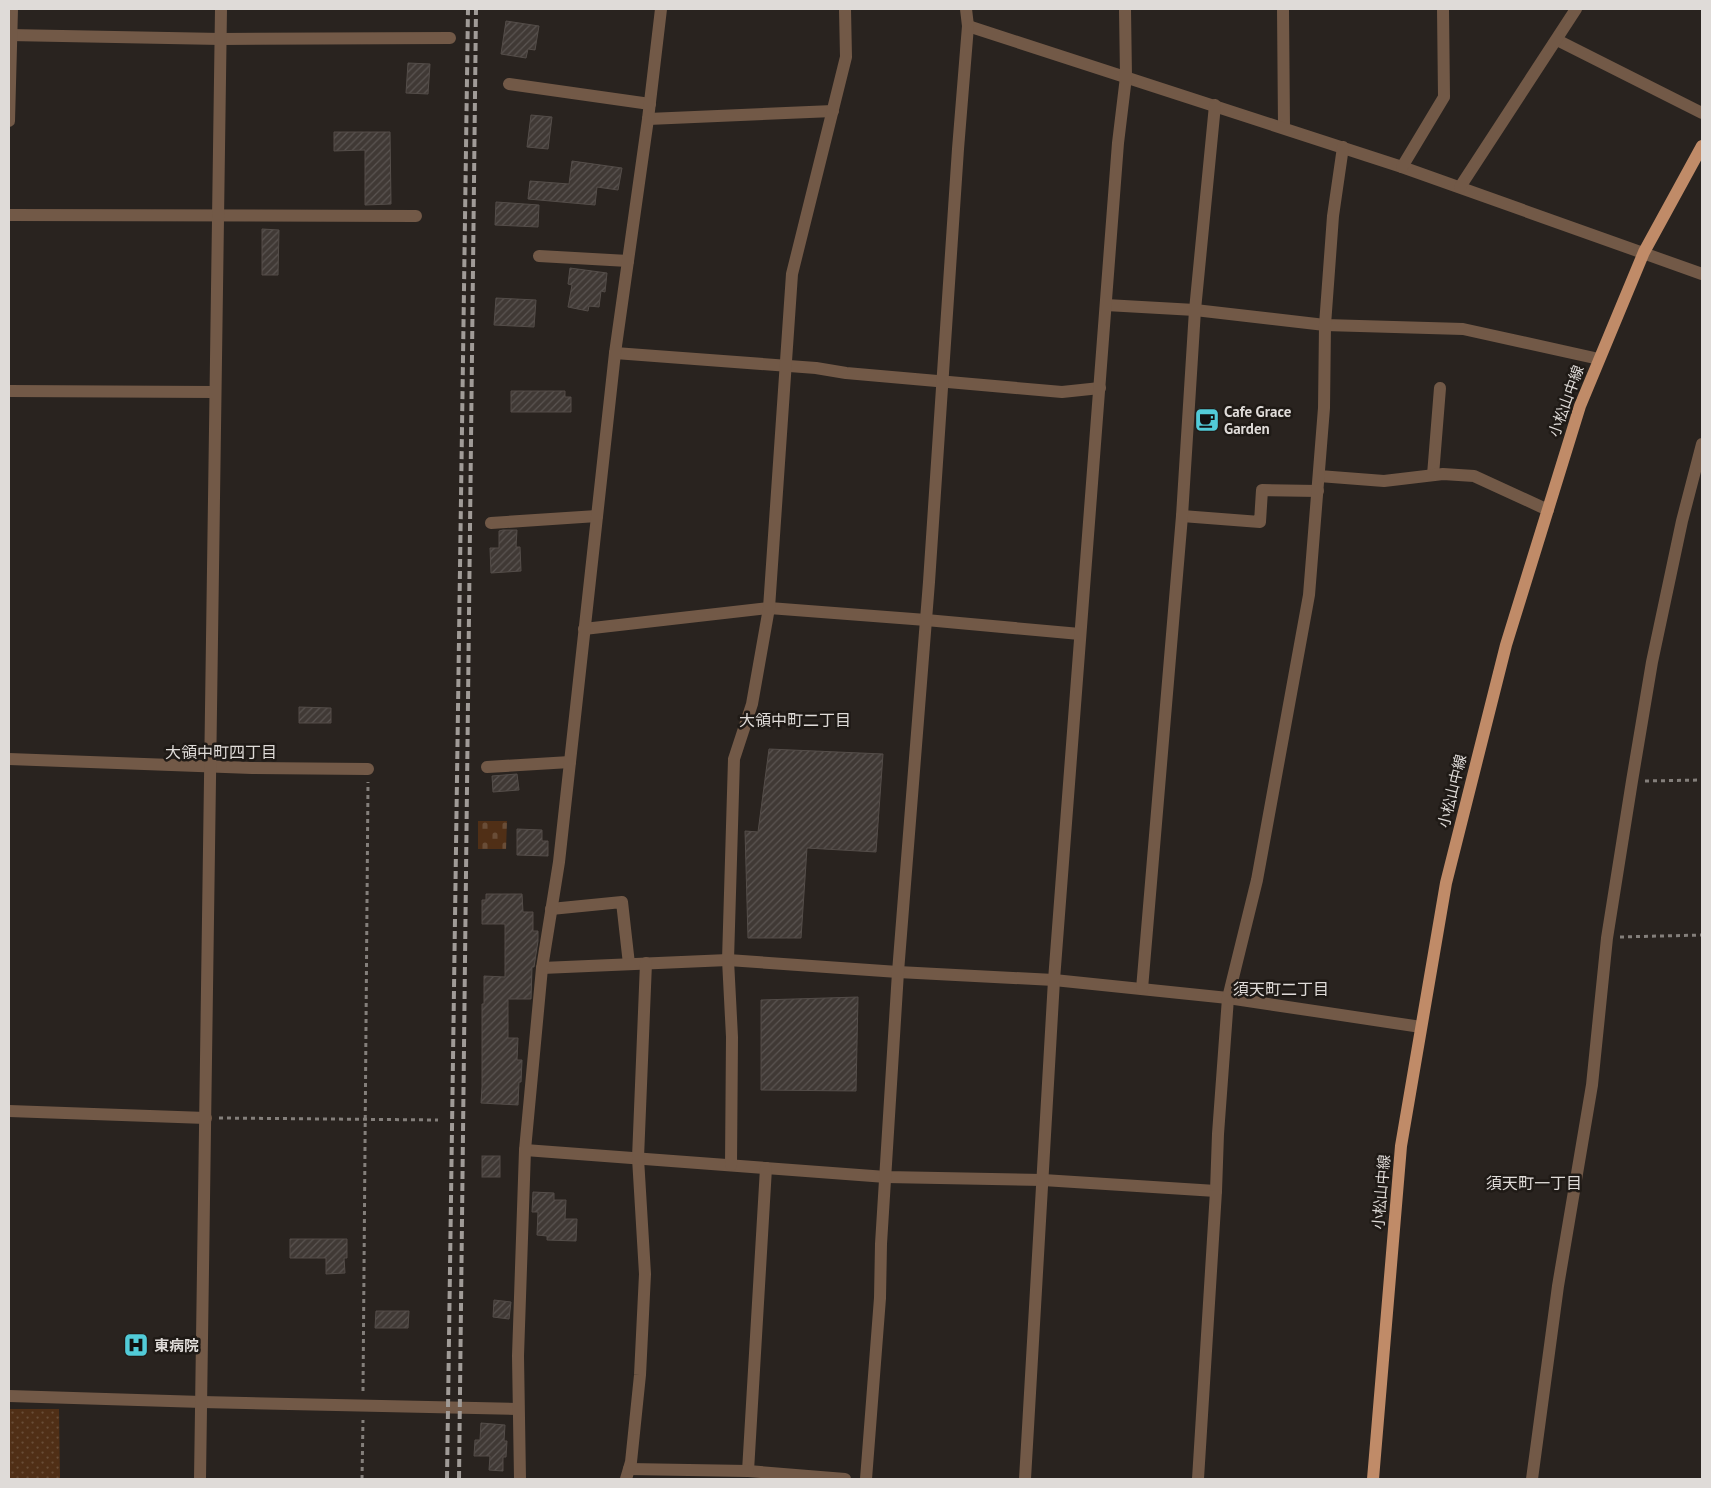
<svg xmlns="http://www.w3.org/2000/svg" width="1711" height="1488" font-family="'PT Sans','Noto Sans JP',sans-serif">
  <defs>
    <pattern id="cemetery-stones" width="16" height="16" patternUnits="userSpaceOnUse" patternTransform="scale(1.25)"><rect width="16" height="16" fill="#502f16"/><path d="M2 7V4a2 2 0 0 1 4 0v3zM10 15v-3a2 2 0 0 1 4 0v3z" fill="#694d37"/></pattern>
    <pattern id="park-dots" width="8" height="8" patternUnits="userSpaceOnUse" patternTransform="scale(1.25)"><rect width="8" height="8" fill="#502f16"/><path d="M2 2h.1M6 6h.1" fill="none" stroke="#694d37" stroke-width="1.8" stroke-linecap="round"/></pattern>
    <pattern id="building-hatch" width="6" height="6" patternUnits="userSpaceOnUse" patternTransform="scale(1.25)"><rect width="6" height="6" fill="#403935"/><path d="M-1 1l2-2M0 6l6-6M5 7l2-2" fill="none" stroke="#5b5552"/></pattern>
  </defs>
  <rect width="100%" height="100%" fill="#29231f"/>
  <!-- cemetery -->
  <path fill="url(#cemetery-stones)" d="M 478,821 L 507,821 L 506,849 L 478,849 Z"/>
  <!-- park -->
  <path fill="url(#park-dots)" d="M 9,1409 L 59,1409 L 60,1479 L 9,1479 Z"/>
  <!-- building -->
  <g fill="url(#building-hatch)" stroke="#544d49">
    <path d="M 506,21 L 539,26 L 535,50 L 528,49 L 526,58 L 501,54 Z"/>
    <path d="M 408,63 L 430,64 L 428,94 L 406,93 Z"/>
    <path d="M 531,115 L 552,117 L 548,149 L 527,147 Z"/>
    <path d="M 334,132 L 390,132 L 391,204 L 365,205 L 365,150 L 334,151 Z"/>
    <path d="M 572,161 L 622,168 L 618,190 L 597,187 L 595,205 L 528,199 L 530,181 L 569,184 Z"/>
    <path d="M 496,202 L 539,205 L 538,227 L 495,225 Z"/>
    <path d="M 262,229 L 279,230 L 278,275 L 262,275 Z"/>
    <path d="M 570,268 L 607,273 L 605,292 L 601,291 L 599,307 L 589,306 L 588,311 L 568,307 L 572,285 L 568,284 Z"/>
    <path d="M 496,298 L 536,300 L 534,327 L 494,325 Z"/>
    <path d="M 511,391 L 565,391 L 565,397 L 571,397 L 571,412 L 511,412 Z"/>
    <path d="M 503,530 L 517,530 L 516,547 L 520,547 L 521,571 L 491,573 L 490,548 L 499,548 L 499,531 Z"/>
    <path d="M 299,707 L 331,708 L 331,723 L 299,723 Z"/>
    <path d="M 769,749 L 883,754 L 876,852 L 807,848 L 801,938 L 748,938 L 745,831 L 758,832 Z"/>
    <path d="M 517,774 L 519,790 L 493,792 L 492,776 Z"/>
    <path d="M 517,829 L 542,830 L 542,841 L 548,841 L 548,856 L 517,855 Z"/>
    <path d="M 486,894 L 522,894 L 523,912 L 533,912 L 533,931 L 538,931 L 538,941 L 534,967 L 532,967 L 531,999 L 508,999 L 508,1038 L 518,1038 L 517,1060 L 522,1060 L 521,1082 L 519,1082 L 518,1105 L 481,1103 L 482,1087 L 482,1004 L 484,1004 L 484,976 L 505,977 L 505,924 L 482,924 L 482,900 L 486,900 Z"/>
    <path d="M 858,997 L 856,1091 L 761,1090 L 761,1000 Z"/>
    <rect x="482" y="1156" width="18" height="21"/>
    <path d="M 533,1192 L 554,1193 L 554,1200 L 566,1200 L 565,1219 L 577,1219 L 576,1241 L 547,1240 L 547,1236 L 537,1235 L 538,1212 L 532,1212 Z"/>
    <path d="M 290,1239 L 347,1239 L 347,1258 L 344,1258 L 345,1273 L 326,1274 L 326,1258 L 290,1258 Z"/>
    <path d="M 494,1300 L 511,1302 L 509,1319 L 493,1317 Z"/>
    <path d="M 376,1311 L 409,1311 L 408,1328 L 375,1328 Z"/>
    <path d="M 481,1423 L 505,1425 L 504,1441 L 507,1441 L 506,1457 L 503,1457 L 503,1471 L 489,1470 L 490,1456 L 474,1456 L 475,1440 L 480,1440 Z"/>
  </g>
  <g fill="none" stroke-linecap="round" stroke-linejoin="round">
    <!-- path -->
    <g stroke="#847f7b" stroke-width="3" stroke-dasharray="4 4" stroke-linecap="butt">
      <path d="M 1645,781 L 1702,780"/>
      <path d="M 1620,937 L 1702,935"/>
      <path d="M 219,1118 L 438,1120"/>
      <path d="M 363,1391 L 368,782"/>
      <path d="M 362,1479 L 363,1420"/>
    </g>
    <!-- minor -->
    <g stroke="#725947" stroke-width="12">
      <path d="M 1283,9 L 1284,127"/>
      <path d="M 968,26 L 1402,167 L 1702,274"/>
      <path d="M 9,35 L 221,39 L 450,38"/>
      <path d="M 1557,40 L 1702,113"/>
      <path d="M 509,84 L 650,104"/>
      <path d="M 648,119 L 833,111"/>
      <path d="M 9,121 L 12,9"/>
      <path d="M 1402,167 L 1444,97 L 1443,9"/>
      <path d="M 1460,187 L 1576,9"/>
      <path d="M 9,215 L 416,216"/>
      <path d="M 539,256 L 628,261"/>
      <path d="M 1106,305 L 1195,310 L 1325,325 L 1463,329 L 1599,359"/>
      <path d="M 615,353 L 816,368 L 846,373 L 1062,392 L 1100,388"/>
      <path d="M 9,391 L 215,392"/>
      <path d="M 1433,475 L 1440,388"/>
      <path d="M 1319,476 L 1384,481 L 1443,474 L 1474,476 L 1548,510"/>
      <path d="M 1182,516 L 1260,522 L 1262,490 L 1318,491"/>
      <path d="M 491,523 L 597,516"/>
      <path d="M 584,629 L 769,608 L 926,620 L 1080,634"/>
      <path d="M 9,759 L 252,768 L 368,769"/>
      <path d="M 487,767 L 570,762"/>
      <path d="M 551,909 L 622,902 L 629,964"/>
      <path d="M 542,968 L 728,960 L 898,972 L 1054,980 L 1228,998 L 1421,1027"/>
      <path d="M 1142,989 L 1182,516 L 1195,310 L 1215,105"/>
      <path d="M 9,1111 L 206,1118"/>
      <path d="M 525,1150 L 886,1177 L 1043,1180 L 1216,1191"/>
      <path d="M 731,1165 L 732,1037 L 728,960 L 734,759 L 752,704 L 769,608 L 792,274 L 846,57 L 845,9"/>
      <path d="M 766,1168 L 748,1471 L 845,1479"/>
      <path d="M 9,1396 L 202,1402 L 517,1409"/>
      <path d="M 629,1469 L 748,1471"/>
      <path d="M 200,1479 L 221,9"/>
      <path d="M 520,1479 L 518,1356 L 525,1150 L 542,968 L 559,862 L 615,353 L 648,119 L 661,9"/>
      <path d="M 626,1479 L 631,1462 L 640,1375 L 645,1274 L 638,1158 L 646,963"/>
      <path d="M 866,1479 L 880,1298 L 881,1244 L 898,972 L 929,582 L 958,149 L 968,26 L 966,9"/>
      <path d="M 1025,1479 L 1054,980 L 1118,143 L 1126,77 L 1125,9"/>
      <path d="M 1198,1479 L 1216,1191 L 1218,1134 L 1228,998 L 1257,880 L 1309,595 L 1324,408 L 1325,325 L 1333,216 L 1343,147"/>
      <path d="M 1532,1479 L 1558,1286 L 1592,1085 L 1607,938 L 1632,781 L 1652,662 L 1682,521 L 1702,444"/>
    </g>
    <!-- major -->
    <path stroke="#c08b68" stroke-width="12" d="M 1373,1479 L 1401,1146 L 1446,883 L 1506,645 L 1580,406 L 1644,252 L 1702,146"/>
    <!-- rail -->
    <g stroke="#a09b97" stroke-width="4" stroke-dasharray="8 4" stroke-linecap="butt">
      <path d="M 447,1479 L 468,9"/>
      <path d="M 459,1479 L 476,9"/>
    </g>
  </g>
  <!-- icons -->
  <defs>
    <symbol id="cafe-square" viewBox="-11 -11 22 22"><rect x="-9" y="-9" width="18" height="18" rx="4" fill="#52cbd8" stroke="#1f1a16"/><path d="M-5.5-4.5H6V0H3Q3 3.5 0 3.5H-2.5Q-5.5 3.5-5.5 0ZM3-3.2v2h1.7v-2ZM-6 4.5H4V6H-6Z" fill="#111"/></symbol>
    <symbol id="hospital-square" viewBox="-11 -11 22 22"><rect x="-9" y="-9" width="18" height="18" rx="4" fill="#52cbd8" stroke="#1f1a16"/><path d="M-5-5h3v3.5h4V-5h3V5h-3V1.5h-4V5h-3Z" fill="#111"/></symbol>
  </defs>
  <g fill-rule="evenodd">
    <use href="#cafe-square" x="1193" y="406" width="28" height="28"/>
    <use href="#hospital-square" x="122" y="1331" width="28" height="28"/>
  </g>
  <g text-anchor="middle" dominant-baseline="central" stroke-width="5" stroke-linejoin="round" paint-order="stroke">
    <!-- street labels -->
    <g font-size="15" fill="#dfdbd8" stroke="#1f1a16">
      <text transform="translate(1566 401) rotate(-70)">小松山中線</text>
      <text transform="translate(1452 791) rotate(-76)">小松山中線</text>
      <text transform="translate(1381 1192) rotate(-85)">小松山中線</text>
    </g>
    <!-- poi labels -->
    <g font-size="15" font-weight="bold" fill="#dfdbd8" stroke="#1f1a16" text-anchor="start">
      <text x="1224" y="411">Cafe Grace<tspan x="1224" dy="17">Garden</tspan></text>
      <text x="154" y="1345">東病院</text>
    </g>
    <!-- neighbourhood labels -->
    <g font-size="16" fill="#dfdbd8" stroke="#1f1a16">
      <text x="795" y="720">大領中町二丁目</text>
      <text x="221" y="752">大領中町四丁目</text>
      <text x="1281" y="989">須天町二丁目</text>
      <text x="1534" y="1183">須天町一丁目</text>
    </g>
  </g>
  <!-- border -->
  <rect width="1711" height="1488" fill="none" stroke="#dfdbd8" stroke-width="20"/>
</svg>
